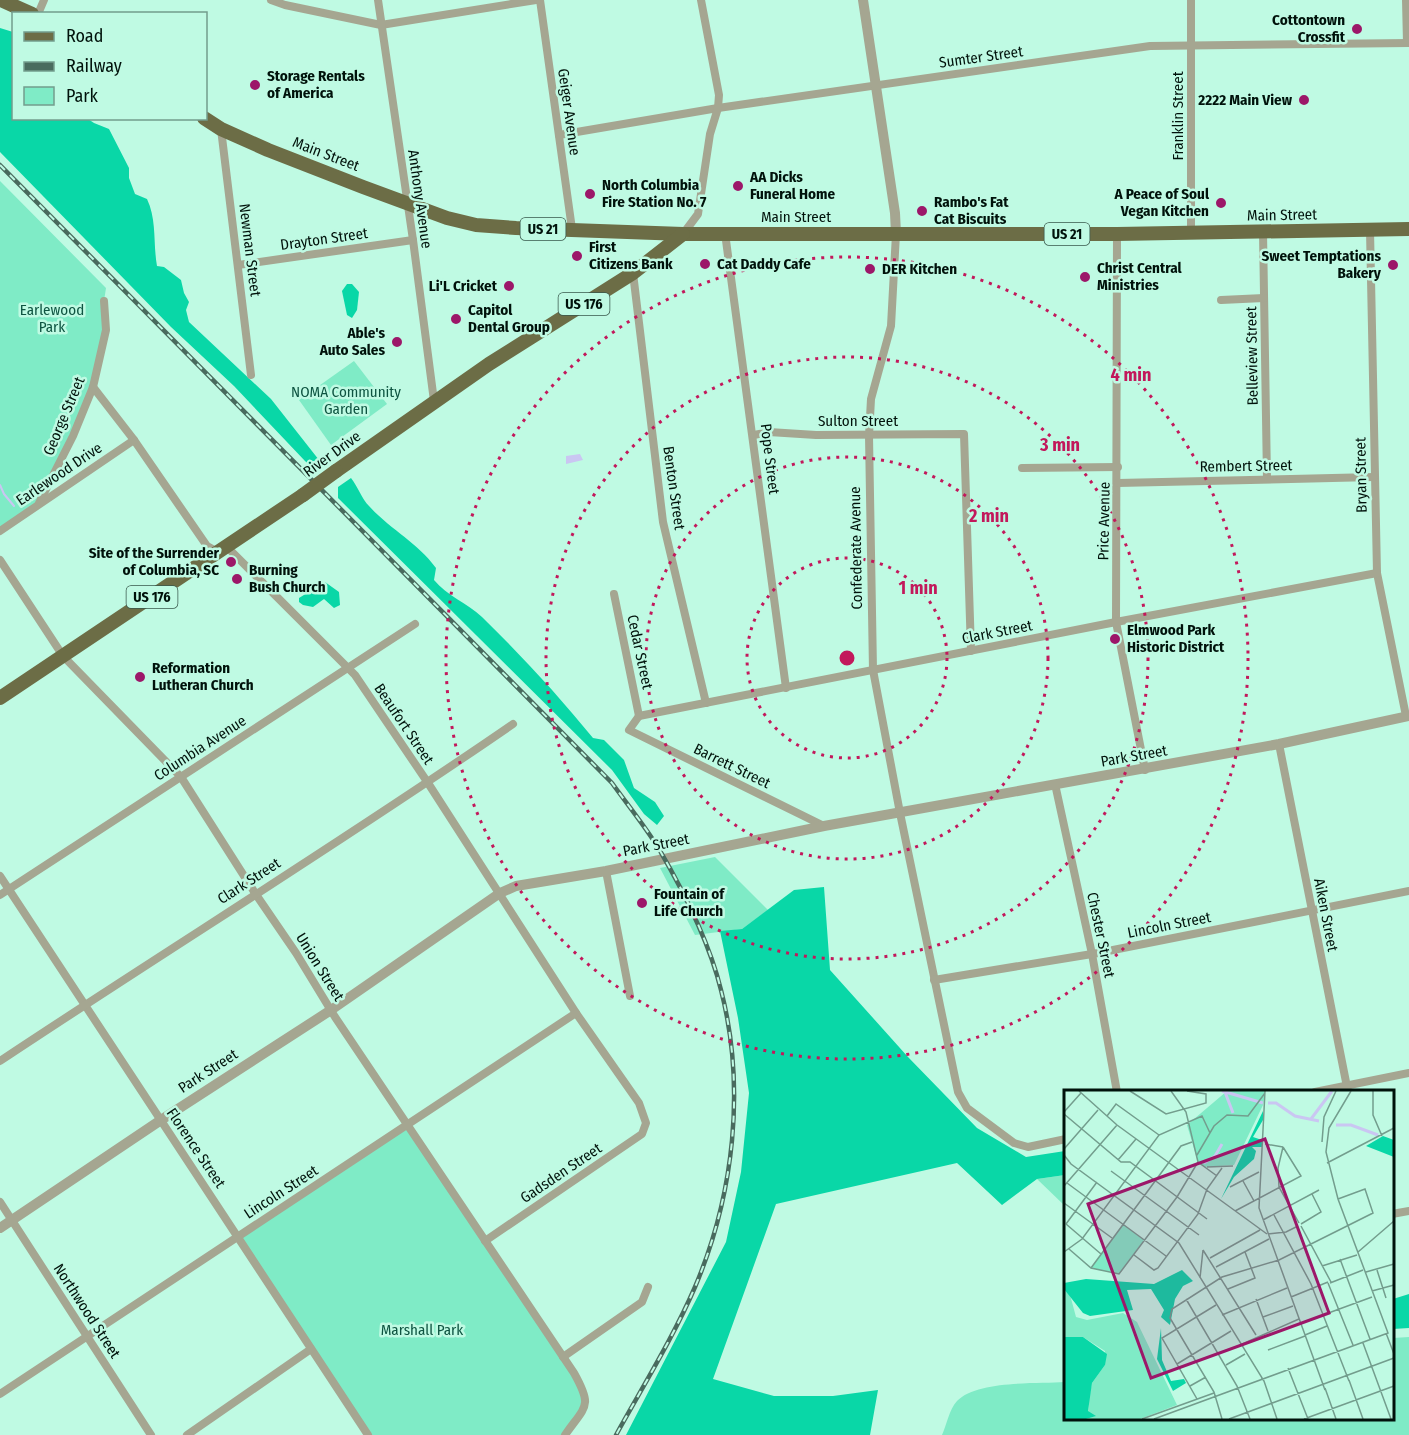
<svg xmlns="http://www.w3.org/2000/svg" width="1409" height="1435" font-family="'Fira Sans Condensed',sans-serif">
  <rect width="100%" height="100%" fill="#bffae3"/>
  <!-- green -->
  <g fill="#7febc6">
    <path d="M 0,181 L 106,288 L 104,301 L 106,330 L 93,387 L 39,503 L 0,531 Z"/>
    <path d="M 354,361 L 387,404 L 331,445 L 299,400 Z"/>
    <path d="M 715,857 L 768,910 L 742,929 L 695,935 L 660,868 Z"/>
    <path d="M 407,1125 L 563,1357 L 586,1402 L 565,1435 L 368,1435 L 239,1236 Z"/>
    <path d="M 1065,1175 L 1065,1206 L 1037,1179 Z"/>
    <path d="M 1409,1337 L 1409,1435 L 942,1435 C 947,1424 949,1410 957,1401 C 977,1380 1037,1384 1065,1382 L 1066,1418 L 1392,1418 L 1393,1338 Z"/>
  </g>
  <!-- forest -->
  <g fill="#09d7a7">
    <path d="M 0,28 L 13,32 L 14,118 L 88,119 L 94,123 L 109,129 L 129,168 L 129,178 L 135,194 L 147,199 C 157,220 153,244 157,266 L 164,267 L 181,280 L 184,293 L 189,302 L 186,310 L 189,322 L 271,399 L 319,460 L 318,467 L 313,468 L 305,461 L 234,386 L 171,327 L 0,152 Z"/>
    <path d="M 347,284 L 352,284 L 359,292 L 357,310 L 352,318 L 347,315 L 342,291 Z"/>
    <path d="M 351,478 C 358,487 362,499 369,506 C 391,530 417,542 436,568 L 434,580 C 447,596 467,603 482,617 C 521,655 558,695 593,738 L 604,740 L 624,760 L 634,788 L 655,802 L 664,816 L 657,825 L 644,814 L 612,770 L 338,498 L 338,487 Z"/>
    <path d="M 325,582 L 339,592 L 340,605 L 334,608 L 324,599 L 313,607 L 303,605 L 299,602 L 299,598 Z"/>
    <path d="M 824,887 L 830,970 L 908,1057 L 977,1128 L 1026,1157 L 1065,1151 L 1065,1175 L 1037,1179 L 1002,1205 L 957,1163 L 776,1204 L 713,1379 L 774,1396 L 833,1396 L 878,1390 L 870,1435 L 626,1435 L 726,1242 L 741,1172 L 749,1093 L 738,1018 L 720,931 L 742,929 L 794,890 Z"/>
    <path d="M 1409,1294 L 1409,1328 L 1393,1329 L 1393,1299 Z"/>
  </g>
  <!-- water -->
  <path fill="#cac6f2" d="M 580,454 L 583,460 L 566,464 L 566,456 Z"/>
  <g fill="none" stroke-linecap="round" stroke-linejoin="round">
    <!-- stream -->
    <path stroke="#cac6f2" stroke-width="2" d="M 0,485 L 4,494 L 14,506"/>
    <!-- minor -->
    <g stroke="#a5a691" stroke-width="8">
      <path d="M 271,0 L 285,5 L 381,25 L 536,0"/>
      <path d="M 378,0 L 413,240 L 434,401"/>
      <path d="M 540,0 L 572,229"/>
      <path d="M 1406,0 L 1407,43"/>
      <path d="M 38,14 L 44,0"/>
      <path d="M 221,129 L 251,375"/>
      <path d="M 559,135 L 718,108 L 1150,46 L 1409,43"/>
      <path d="M 1370,230 L 1377,573 L 1406,716"/>
      <path d="M 1191,232 L 1191,0"/>
      <path d="M 1263,232 L 1267,479"/>
      <path d="M 725,233 L 786,688"/>
      <path d="M 683,234 L 698,214 L 710,134 L 718,108 L 719,95 L 701,0"/>
      <path d="M 896,234 L 891,326 L 871,399 L 869,436 L 873,670 L 900,813 L 958,1092 L 967,1108 L 1014,1143 L 1028,1147 L 1066,1139"/>
      <path d="M 1117,234 L 1116,622 L 1145,770"/>
      <path d="M 238,265 L 413,240"/>
      <path d="M 633,273 L 663,522 L 706,703"/>
      <path d="M 1221,300 L 1264,298"/>
      <path d="M 93,387 L 134,440 L 207,546 L 216,551 L 227,547 L 355,675 L 428,783 L 576,1013 L 639,1103 L 646,1123 L 642,1134 L 485,1241"/>
      <path d="M 754,435 L 769,432 L 816,435 L 964,434 L 971,651"/>
      <path d="M 1022,468 L 1118,467"/>
      <path d="M 1118,483 L 1374,477"/>
      <path d="M 39,503 L 73,436 L 93,387 L 106,330 L 104,301"/>
      <path d="M 0,531 L 134,440"/>
      <path d="M 0,560 L 63,656 L 181,777 L 255,893 L 296,953 L 335,1017 L 574,1373 C 593,1407 586,1405 565,1435"/>
      <path d="M 614,594 L 639,716"/>
      <path d="M 1279,744 L 1348,1092"/>
      <path d="M 1055,784 L 1092,954 L 1117,1092"/>
      <path d="M 824,826 L 629,730 L 639,716 L 1116,622 L 1377,573"/>
      <path d="M 606,871 L 630,996"/>
      <path d="M 0,876 L 368,1435"/>
      <path d="M 0,895 L 415,624"/>
      <path d="M 934,980 L 1098,953 L 1409,891"/>
      <path d="M 0,1061 C 170,948 345,840 513,724"/>
      <path d="M 1315,1092 L 1409,1073"/>
      <path d="M 0,1202 L 151,1435"/>
      <path d="M 1392,1214 L 1409,1211"/>
      <path d="M 563,1357 L 642,1302 L 648,1287"/>
      <path d="M 0,1394 L 576,1013"/>
      <path d="M 187,1435 L 311,1349"/>
    </g>
    <!-- tertiary -->
    <g stroke="#a5a691" stroke-width="10">
      <path d="M 863,0 L 895,213 L 896,234"/>
      <path d="M 0,1228 L 161,1120 L 331,1010 L 500,893 L 516,886 L 606,871 L 824,826 L 1279,744 L 1409,716"/>
    </g>
    <!-- primary -->
    <g stroke="#6c6d46" stroke-width="14">
      <path d="M 1,0 L 32,14"/>
      <path d="M 204,118 L 221,129 L 268,150 L 363,187 L 447,218 L 476,225 L 516,228 L 683,234 L 1117,234 L 1409,229"/>
      <path d="M 336,471 L 489,364 L 633,273 L 683,234"/>
      <path d="M 0,698 L 303,495"/>
    </g>
    <defs>
      <path id="rail" d="M 0,165 L 612,783 C 627,804 645,826 659,849 C 684,892 709,941 721,990 C 746,1087 734,1195 695,1287 C 673,1338 643,1386 616,1435"/>
    </defs>
    <!-- rail casing -->
    <use href="#rail" stroke="#496b5e" stroke-width="4.5"/>
    <!-- rail -->
    <use href="#rail" stroke="#bffae3" stroke-width="2" stroke-dasharray="7" stroke-linecap="butt"/>
    <!-- primary-bridge -->
    <path stroke="#6c6d46" stroke-width="14" d="M 303,495 L 336,471"/>
  </g>
  <!-- distance rings -->
  <g fill="none" stroke="#c2185b" stroke-width="3" stroke-dasharray="3 6">
    <circle cx="847" cy="658" r="100"/>
    <circle cx="847" cy="658" r="201"/>
    <circle cx="847" cy="658" r="301"/>
    <circle cx="847" cy="658" r="401"/>
  </g>
  <!-- markers -->
  <g fill="#9c1769" stroke="#bffae3" stroke-width="2">
    <circle cx="1357" cy="29" r="6"/>
    <circle cx="255" cy="85" r="6"/>
    <circle cx="1304" cy="100" r="6"/>
    <circle cx="738" cy="186" r="6"/>
    <circle cx="590" cy="194" r="6"/>
    <circle cx="1221" cy="203" r="6"/>
    <circle cx="922" cy="211" r="6"/>
    <circle cx="577" cy="256" r="6"/>
    <circle cx="705" cy="264" r="6"/>
    <circle cx="1393" cy="265" r="6"/>
    <circle cx="870" cy="269" r="6"/>
    <circle cx="1085" cy="277" r="6"/>
    <circle cx="509" cy="286" r="6"/>
    <circle cx="456" cy="319" r="6"/>
    <circle cx="397" cy="342" r="6"/>
    <circle cx="231" cy="562" r="6"/>
    <circle cx="237" cy="579" r="6"/>
    <circle cx="1115" cy="639" r="6"/>
    <circle cx="140" cy="677" r="6"/>
    <circle cx="642" cy="903" r="6"/>
  </g>
  <g text-anchor="middle" dominant-baseline="central" stroke-width="5" stroke-linejoin="round" paint-order="stroke">
    <!-- shield labels -->
    <g fill="#bffae3" stroke="#39584c" stroke-width="1.5">
      <rect x="520.5" y="218" width="45" height="22" rx="4.5"/>
      <rect x="1044.5" y="223" width="45" height="22" rx="4.5"/>
      <rect x="558.5" y="293" width="51" height="22" rx="4.5"/>
      <rect x="126.5" y="586" width="51" height="22" rx="4.5"/>
    </g>
    <g font-size="14" font-weight="bold" fill="#00120b">
      <text x="543" y="229">US 21</text>
      <text x="1067" y="234">US 21</text>
      <text x="584" y="304">US 176</text>
      <text x="152" y="597">US 176</text>
    </g>
    <!-- poi labels -->
    <g font-size="15" font-weight="bold" fill="#00120b" stroke="#bffae3" text-anchor="start">
      <text x="1345" y="20" text-anchor="end">Cottontown<tspan x="1345" dy="17">Crossfit</tspan></text>
      <text x="267" y="76">Storage Rentals<tspan x="267" dy="17">of America</tspan></text>
      <text x="1292" y="100" text-anchor="end">2222 Main View</text>
      <text x="750" y="177">AA Dicks<tspan x="750" dy="17">Funeral Home</tspan></text>
      <text x="602" y="185">North Columbia<tspan x="602" dy="17">Fire Station No. 7</tspan></text>
      <text x="1209" y="194" text-anchor="end">A Peace of Soul<tspan x="1209" dy="17">Vegan Kitchen</tspan></text>
      <text x="934" y="202">Rambo's Fat<tspan x="934" dy="17">Cat Biscuits</tspan></text>
      <text x="589" y="247">First<tspan x="589" dy="17">Citizens Bank</tspan></text>
      <text x="1381" y="256" text-anchor="end">Sweet Temptations<tspan x="1381" dy="17">Bakery</tspan></text>
      <text x="717" y="264">Cat Daddy Cafe</text>
      <text x="1097" y="268">Christ Central<tspan x="1097" dy="17">Ministries</tspan></text>
      <text x="882" y="269">DER Kitchen</text>
      <text x="497" y="286" text-anchor="end">Li'L Cricket</text>
      <text x="468" y="310">Capitol<tspan x="468" dy="17">Dental Group</tspan></text>
      <text x="385" y="333" text-anchor="end">Able's<tspan x="385" dy="17">Auto Sales</tspan></text>
      <text x="219" y="553" text-anchor="end">Site of the Surrender<tspan x="219" dy="17">of Columbia, SC</tspan></text>
      <text x="249" y="570">Burning<tspan x="249" dy="17">Bush Church</tspan></text>
      <text x="1127" y="630">Elmwood Park<tspan x="1127" dy="17">Historic District</tspan></text>
      <text x="152" y="668">Reformation<tspan x="152" dy="17">Lutheran Church</tspan></text>
      <text x="654" y="894">Fountain of<tspan x="654" dy="17">Life Church</tspan></text>
    </g>
    <!-- street labels -->
    <g font-size="15" fill="#00120b" stroke="#bffae3">
      <text transform="translate(981 57) rotate(-8)">Sumter Street</text>
      <text transform="translate(569 112) rotate(82)">Geiger Avenue</text>
      <text transform="translate(1178 116) rotate(-90)">Franklin Street</text>
      <text transform="translate(326 154) rotate(21)">Main Street</text>
      <text transform="translate(420 199) rotate(82)">Anthony Avenue</text>
      <text transform="translate(1282 215) rotate(-1)">Main Street</text>
      <text x="796" y="217">Main Street</text>
      <text transform="translate(324 239) rotate(-8)">Drayton Street</text>
      <text transform="translate(250 250) rotate(83)">Newman Street</text>
      <text transform="translate(1252 356) rotate(-91)">Belleview Street</text>
      <text transform="translate(64 416) rotate(-67)">George Street</text>
      <text x="858" y="421">Sulton Street</text>
      <text transform="translate(332 454) rotate(-36)">River Drive</text>
      <text transform="translate(770 459) rotate(83)">Pope Street</text>
      <text transform="translate(1246 466) rotate(-1)">Rembert Street</text>
      <text transform="translate(59 474) rotate(-34)">Earlewood Drive</text>
      <text transform="translate(1361 475) rotate(-91)">Bryan Street</text>
      <text transform="translate(674 488) rotate(82)">Benton Street</text>
      <text transform="translate(1104 521) rotate(-89)">Price Avenue</text>
      <text transform="translate(856 548) rotate(-91)">Confederate Avenue</text>
      <text transform="translate(997 632) rotate(-11)">Clark Street</text>
      <text transform="translate(640 652) rotate(78)">Cedar Street</text>
      <text transform="translate(404 724) rotate(56)">Beaufort Street</text>
      <text transform="translate(200 748) rotate(-33)">Columbia Avenue</text>
      <text transform="translate(1134 756) rotate(-10)">Park Street</text>
      <text transform="translate(732 766) rotate(26)">Barrett Street</text>
      <text transform="translate(656 845) rotate(-11)">Park Street</text>
      <text transform="translate(249 881) rotate(-33)">Clark Street</text>
      <text transform="translate(1326 915) rotate(79)">Aiken Street</text>
      <text transform="translate(1169 925) rotate(-11)">Lincoln Street</text>
      <text transform="translate(1101 935) rotate(78)">Chester Street</text>
      <text transform="translate(320 967) rotate(58)">Union Street</text>
      <text transform="translate(208 1071) rotate(-33)">Park Street</text>
      <text transform="translate(196 1148) rotate(56)">Florence Street</text>
      <text transform="translate(561 1173) rotate(-34)">Gadsden Street</text>
      <text transform="translate(281 1192) rotate(-33)">Lincoln Street</text>
      <text transform="translate(87 1311) rotate(57)">Northwood Street</text>
    </g>
    <!-- park labels -->
    <g font-size="15" fill="#0e5441" stroke="#bffae3">
      <text x="52" y="310">Earlewood<tspan x="52" dy="17">Park</tspan></text>
      <text x="346" y="392">NOMA Community<tspan x="346" dy="17">Garden</tspan></text>
      <text x="422" y="1330">Marshall Park</text>
    </g>
  </g>
  <!-- overview -->
  <g transform="translate(1064 1090)">
    <rect width="330" height="330" fill="#bffae3"/>
    <path d="M 163,1 L 201,1 L 199,15 L 170,75 L 141,77 L 134,72 L 123,35 ZM 59,134 L 80,150 L 55,184 L 27,178 ZM 0,199 L 5,201 L 12,227 L 23,230 L 59,223 L 73,232 L 113,315 L 76,329 L 22,329 L 31,326 L 24,324 L 25,308 L 28,293 L 41,275 L 41,261 L 19,247 L 0,247 Z" fill="#7febc6"/>
    <path d="M 199,21 L 199,30 L 189,47 L 198,50 L 198,57 L 188,57 L 192,61 L 190,69 L 170,87 L 157,109 ZM 319,46 L 330,50 L 330,67 L 302,56 ZM 118,180 L 129,191 L 119,196 L 111,209 L 106,235 L 97,227 L 100,220 L 87,199 L 63,200 L 69,220 L 26,226 L 19,223 L 0,199 L 0,193 L 22,189 L 90,194 ZM 97,238 L 98,270 L 107,291 L 120,289 L 122,293 L 109,301 L 93,269 ZM 0,247 L 19,247 L 43,264 L 41,275 L 28,293 L 24,321 L 32,326 L 22,329 L 0,329 Z" fill="#09d7a7"/>
    <path fill="none" stroke="#cac6f2" stroke-width="3" d="M 158,1 L 199,13M 161,2 L 169,23M 204,13 L 212,13 L 231,26 L 255,31M 247,29 L 268,1M 272,35 L 287,35 L 314,45M 140,73 L 151,66 L 158,54"/>
    <path fill="none" stroke="#739d8d" stroke-width="1.5" d="M 15,1 L 53,35 L 203,144M 66,1 L 102,24 L 142,13 L 142,4 L 123,1M 107,1 L 122,22 L 134,72 L 153,86M 201,1 L 195,118 L 261,300M 309,1 L 309,25 L 318,46M 0,22 L 17,3M 0,24 L 57,72 L 66,72 L 143,129M 43,26 L 52,14 L 95,45M 258,52 L 260,27 L 272,1M 201,54 L 219,57M 219,57 L 214,78 L 215,97 L 235,133M 0,59 L 34,20M 0,65 L 7,74 L 115,153 L 200,291 L 213,329M 133,65 L 150,36 L 163,25 L 184,26 L 201,3M 54,70 L 72,49M 263,73 L 330,38M 143,77 L 169,76M 47,81 L 135,145M 179,91 L 190,111M 3,93 L 102,166M 0,96 L 53,35M 166,97 L 195,82M 0,113 L 48,148M 171,121 L 237,86 L 219,57M 210,125 L 247,194 L 285,291M 199,130 L 255,100M 2,134 L 33,92M 2,134 L 37,164M 237,134 L 257,122 L 248,104M 237,136 L 267,192M 204,144 L 222,142 L 234,136M 5,159 L 27,178 L 55,184 L 113,107 L 134,72M 139,160 L 192,245M 0,162 L 18,149 L 95,45 L 138,26 L 146,43M 294,162 L 330,131M 70,165 L 90,180 L 94,178 L 134,124 L 143,99 L 158,78M 146,168 L 196,140M 276,169 L 306,249M 258,176 L 293,165M 152,177 L 205,149M 27,178 L 117,56 L 128,52M 313,180 L 322,208M 302,182 L 330,174M 136,188 L 139,160M 264,193 L 289,255M 266,193 L 299,180M 164,199 L 191,188 L 181,162M 308,201 L 330,195M 227,207 L 264,192M 122,209 L 173,296 L 186,329M 192,209 L 204,241M 158,225 L 223,198M 259,225 L 308,207M 199,227 L 229,216M 322,243 L 330,264M 241,245 L 263,236M 299,253 L 327,329M 176,255 L 235,229M 204,260 L 241,246M 113,274 L 167,241M 162,275 L 181,264M 224,278 L 244,329M 285,290 L 299,329M 126,296 L 142,287M 261,298 L 272,329M 133,309 L 98,248 L 152,215M 78,329 L 150,303M 90,329 L 324,243 L 274,109 L 262,62 L 265,38 L 287,1M 158,329 L 150,302 L 106,228 L 108,219 L 158,187 L 215,170 L 309,123 L 301,99 L 274,109M 165,329 L 330,268M 240,329 L 330,296"/>
    <path fill="#9c1769" fill-opacity="0.15" stroke="#9c1769" stroke-width="3" d="M 201,49 L 265,223 L 87,288 L 24,114 Z"/>
    <rect width="330" height="330" fill="none" stroke="#00120b" stroke-width="3"/>
  </g>
  <circle cx="847" cy="658" r="9" fill="#c2185b" stroke="#bffae3" stroke-width="3"/>
  <g font-size="18" text-anchor="middle" font-weight="bold" fill="#c2185b" stroke="#bffae3" stroke-width="5" stroke-linejoin="round" paint-order="stroke">
    <text x="1131" y="381">4 min</text>
    <text x="1060" y="451">3 min</text>
    <text x="989" y="522">2 min</text>
    <text x="918" y="594">1 min</text>
  </g>
  <!-- legend -->
  <rect x="12" y="12" width="195" height="108" fill="#bffae3" stroke="#739d8d" stroke-width="1.5"/>
  <rect x="24" y="32" width="30" height="9" fill="#6c6d46" stroke="#739d8d" stroke-width="1.5"/>
  <text x="66" y="42" font-size="18" fill="#00120b">Road</text>
  <rect x="24" y="62" width="30" height="9" fill="#496b5e" stroke="#739d8d" stroke-width="1.5"/>
  <text x="66" y="72" font-size="18" fill="#00120b">Railway</text>
  <rect x="24" y="87" width="30" height="18" fill="#7febc6" stroke="#739d8d" stroke-width="1.5"/>
  <text x="66" y="102" font-size="18" fill="#00120b">Park</text>
</svg>
